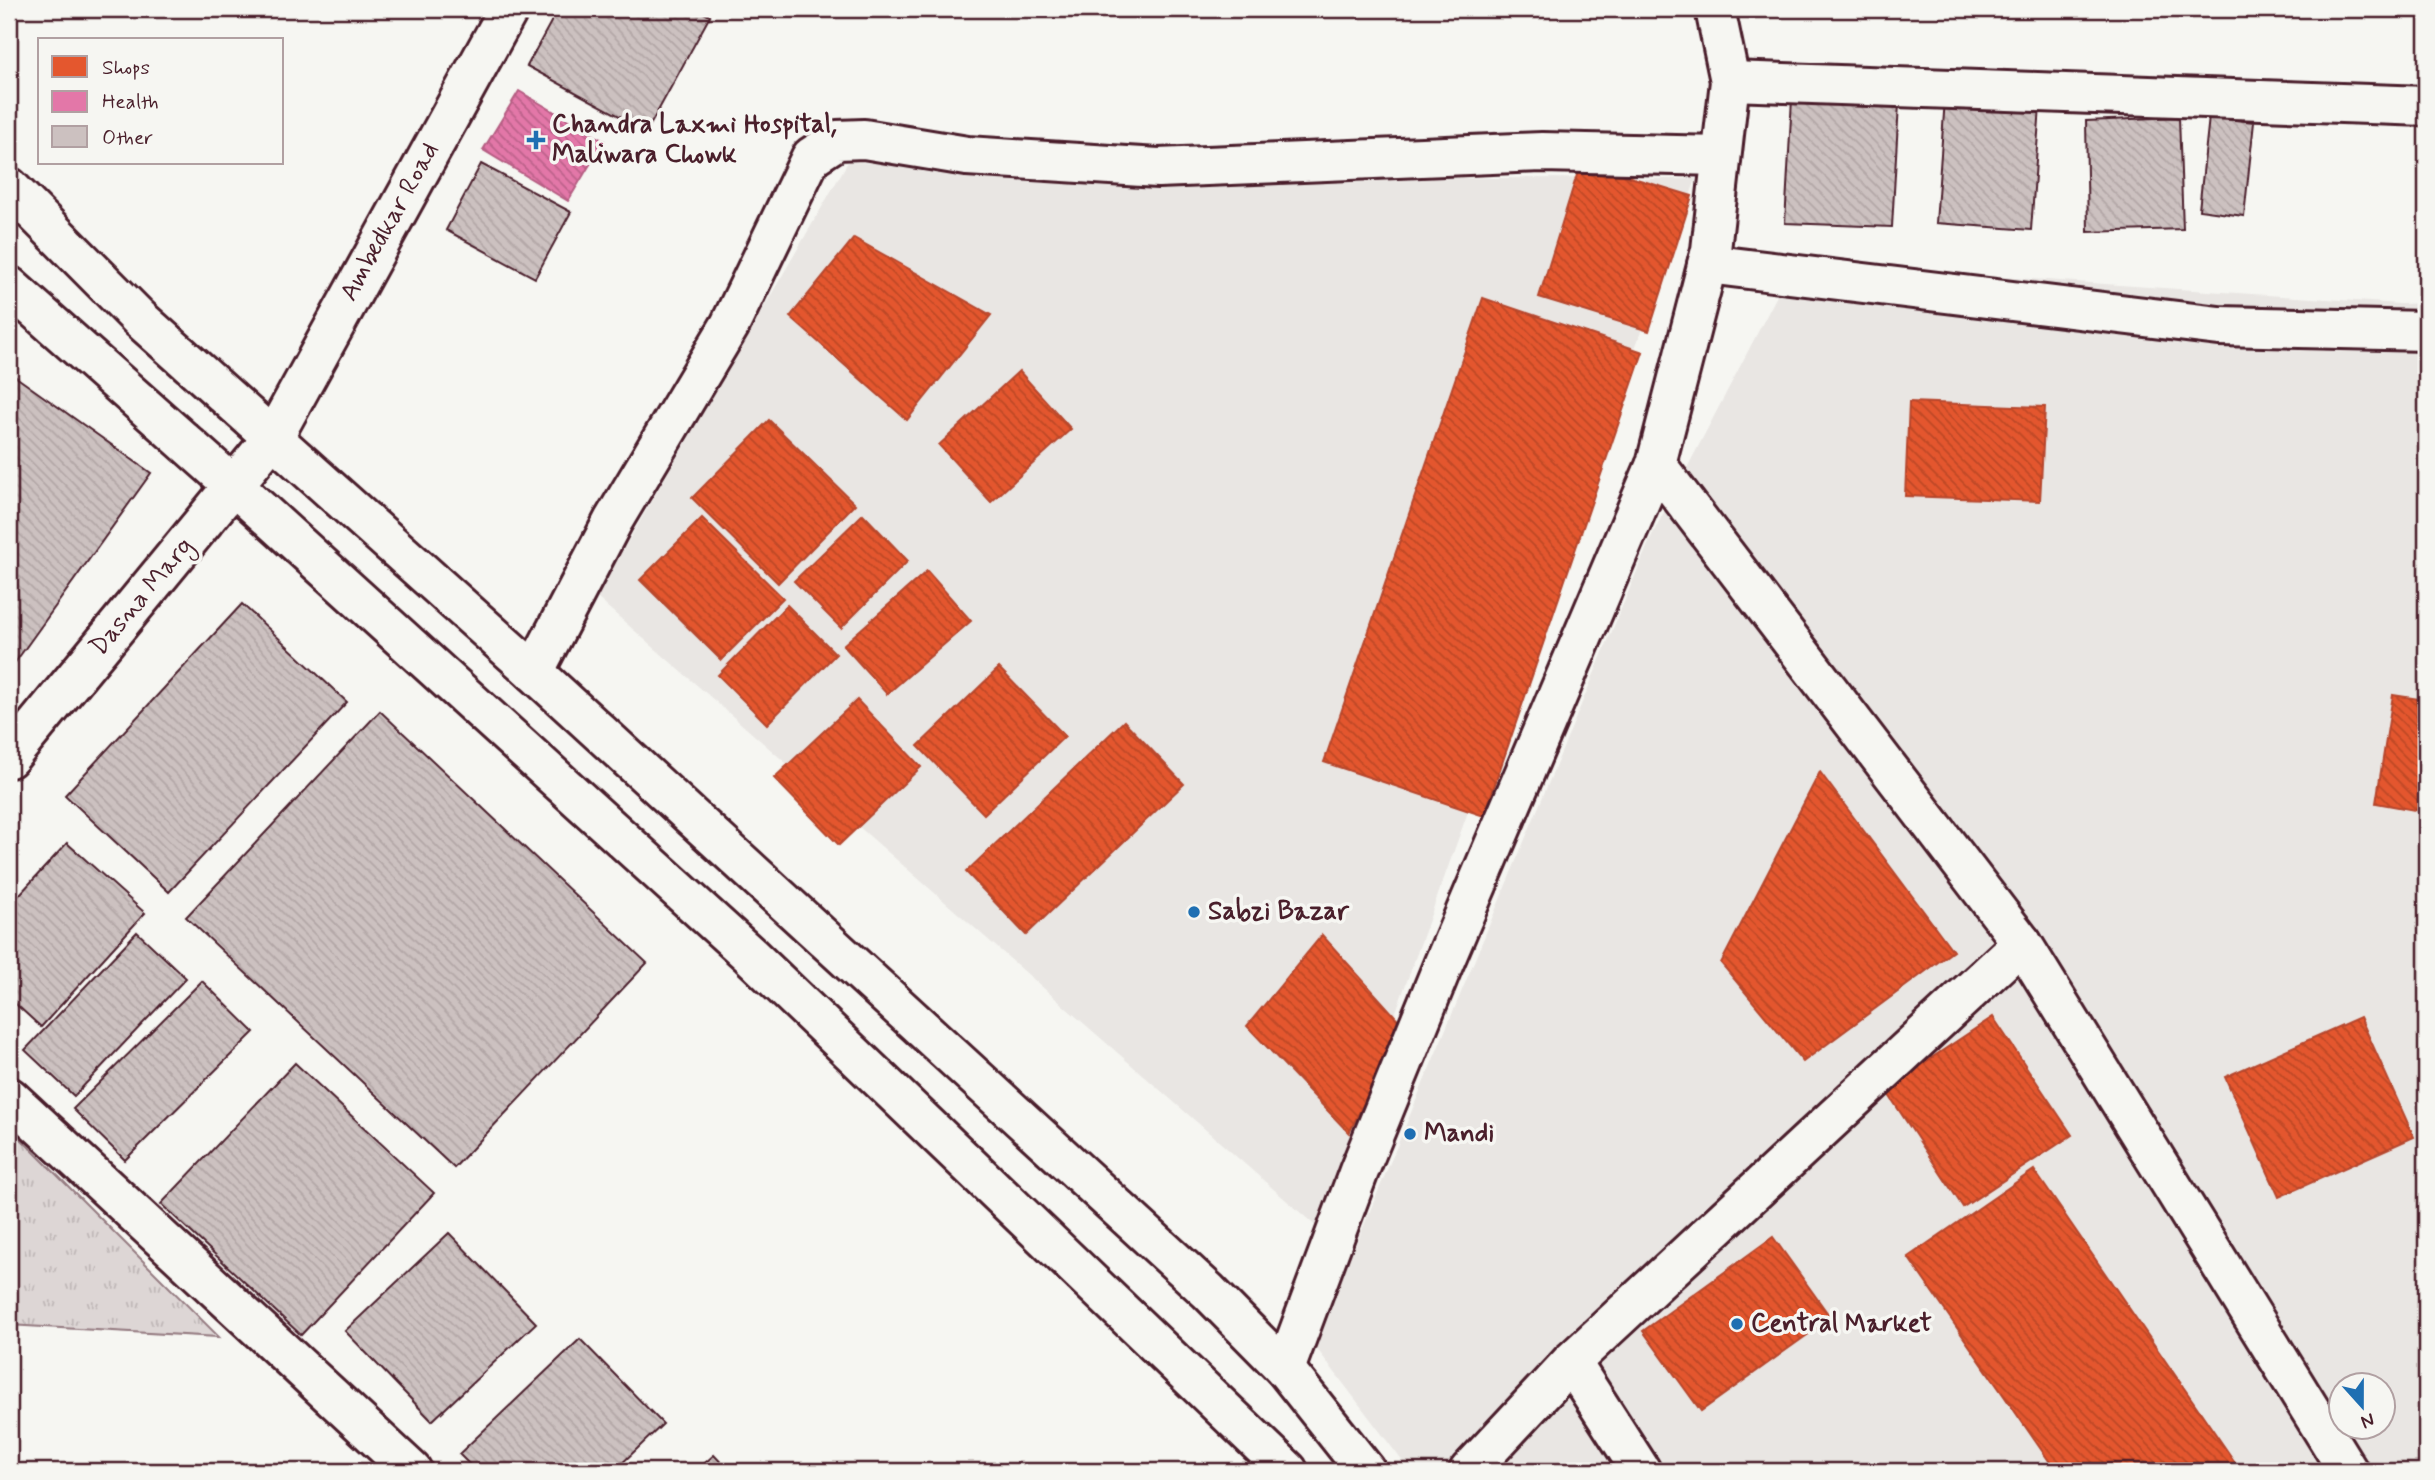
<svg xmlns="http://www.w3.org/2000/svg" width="2435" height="1480" font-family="Mynerve,sans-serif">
  <defs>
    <pattern id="park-tufts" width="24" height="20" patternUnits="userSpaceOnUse" patternTransform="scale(1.75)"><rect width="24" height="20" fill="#ddd6d5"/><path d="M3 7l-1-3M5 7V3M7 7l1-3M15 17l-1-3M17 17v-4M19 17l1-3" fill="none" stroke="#bfb7b7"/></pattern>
    <pattern id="shops-back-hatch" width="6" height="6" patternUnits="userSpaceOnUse" patternTransform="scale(1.75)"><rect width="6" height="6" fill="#e4572e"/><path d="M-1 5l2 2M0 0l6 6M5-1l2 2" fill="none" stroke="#bb4727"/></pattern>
    <pattern id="health-back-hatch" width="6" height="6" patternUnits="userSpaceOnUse" patternTransform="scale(1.75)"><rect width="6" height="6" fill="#e377a8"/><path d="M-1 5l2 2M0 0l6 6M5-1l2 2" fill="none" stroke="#ba6189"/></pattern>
    <pattern id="building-back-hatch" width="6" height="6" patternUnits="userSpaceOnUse" patternTransform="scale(1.75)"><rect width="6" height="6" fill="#ccc1c0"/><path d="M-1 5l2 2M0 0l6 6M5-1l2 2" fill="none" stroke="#b1a5a5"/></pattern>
  </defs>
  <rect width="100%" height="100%" fill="#f6f6f2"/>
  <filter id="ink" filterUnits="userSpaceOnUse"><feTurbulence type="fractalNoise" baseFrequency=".0143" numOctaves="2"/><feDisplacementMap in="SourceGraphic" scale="14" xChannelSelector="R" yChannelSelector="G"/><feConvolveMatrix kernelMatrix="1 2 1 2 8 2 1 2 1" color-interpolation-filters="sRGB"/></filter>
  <g filter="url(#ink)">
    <!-- built -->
    <g fill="#e9e6e3" fill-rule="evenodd">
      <path d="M 848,162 L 1298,177 L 1696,179 L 1318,1228 L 596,597 Z"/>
      <path d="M 1794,263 L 2400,304 L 2426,303 L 2426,1471 L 1410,1471 L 1314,1345 L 1652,535 ZM 2340,1386 L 2382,1386 L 2382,1428 L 2340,1428 Z"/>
    </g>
    <!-- park -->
    <path fill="url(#park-tufts)" stroke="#947a80" stroke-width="2" d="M 9,1127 L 219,1337 L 9,1325 Z"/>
    <!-- shops -->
    <g fill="url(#shops-back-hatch)" stroke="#b6462d" stroke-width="2">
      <path d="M 1581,162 L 1692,196 L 1649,331 L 1539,297 Z"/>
      <path d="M 854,238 L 991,315 L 907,420 L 790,317 Z"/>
      <path d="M 1483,298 L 1643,352 L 1484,816 L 1324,762 Z"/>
      <path d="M 1019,371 L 1071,429 L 991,502 L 939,445 Z"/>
      <path d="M 1909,402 L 2045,407 L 2040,501 L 1905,496 Z"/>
      <path d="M 769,420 L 855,504 L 778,583 L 692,498 Z"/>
      <path d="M 863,514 L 908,561 L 841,628 L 794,581 Z"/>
      <path d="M 702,518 L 783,598 L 721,660 L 640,580 Z"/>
      <path d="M 927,571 L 971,621 L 887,694 L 843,645 Z"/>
      <path d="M 787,605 L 836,654 L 767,724 L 718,675 Z"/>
      <path d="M 999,668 L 1065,736 L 984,814 L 918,746 Z"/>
      <path d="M 2393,695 L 2426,700 L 2426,812 L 2376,803 Z"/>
      <path d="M 857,700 L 921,767 L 839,845 L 774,778 Z"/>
      <path d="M 1124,721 L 1184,784 L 1026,935 L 966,872 Z"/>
      <path d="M 1820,772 L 1953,951 L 1803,1062 L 1721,963 Z"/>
      <path d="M 1322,935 L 1403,1025 L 1349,1133 L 1247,1026 Z"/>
      <path d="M 1993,1017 L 2072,1135 L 1963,1207 L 1885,1089 Z"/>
      <path d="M 2360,1017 L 2414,1137 L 2279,1197 L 2225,1077 Z"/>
      <path d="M 2034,1170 L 2241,1471 L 2056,1471 L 1908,1257 Z"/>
      <path d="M 1773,1237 L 1831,1318 L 1701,1411 L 1643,1331 Z"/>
    </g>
    <!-- health -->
    <path fill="url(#health-back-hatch)" stroke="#b55d82" stroke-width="2" d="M 519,91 L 604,141 L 568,201 L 483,150 Z"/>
    <!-- building -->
    <g fill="url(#building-back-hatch)" stroke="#4a1f2b" stroke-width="2">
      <path d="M 558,9 L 696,9 L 710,16 L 647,131 L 527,66 Z"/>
      <path d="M 1792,99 L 1899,103 L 1892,227 L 1785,223 Z"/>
      <path d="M 1945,99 L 2040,106 L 2031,230 L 1936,223 Z"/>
      <path d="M 2179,117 L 2183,229 L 2088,232 L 2086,121 Z"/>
      <path d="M 2209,117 L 2254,122 L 2244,216 L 2199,210 Z"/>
      <path d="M 481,164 L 571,212 L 535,278 L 446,230 Z"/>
      <path d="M 9,372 L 151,473 L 9,671 Z"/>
      <path d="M 242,604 L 347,702 L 169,892 L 65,795 Z"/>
      <path d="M 380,711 L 647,963 L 454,1168 L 186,917 Z"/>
      <path d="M 67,843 L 145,913 L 41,1027 L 9,998 L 9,906 Z"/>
      <path d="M 137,932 L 186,978 L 74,1096 L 25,1050 Z"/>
      <path d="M 202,981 L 254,1032 L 125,1160 L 73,1109 Z"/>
      <path d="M 295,1063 L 434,1193 L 301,1335 L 161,1204 Z"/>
      <path d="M 449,1233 L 536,1323 L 432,1421 L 345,1331 Z"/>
      <path d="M 580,1339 L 663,1424 L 614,1471 L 476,1471 L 459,1454 Z"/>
      <path d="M 9,1427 L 10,1427 L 11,1471 L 9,1471 Z"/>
      <path d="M 714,1455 L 729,1471 L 696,1471 Z"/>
    </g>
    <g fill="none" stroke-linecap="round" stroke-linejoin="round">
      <defs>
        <g id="minor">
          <path d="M 1730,81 L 2426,106"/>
          <path d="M 9,187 L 140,319 L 534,672 L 1208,1291 L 1285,1369 L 1366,1471"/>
          <path d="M 1707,264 L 2219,326 L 2426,331"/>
          <path d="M 9,286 L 234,486 L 750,955 L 1288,1471"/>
          <path d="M 1656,464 L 2022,943 L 2348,1471"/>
          <path d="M 534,672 L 613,521 L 730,325 L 811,157 L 837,140 L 864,139 L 967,156 L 1158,168 L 1542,152 L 1721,156"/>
          <path d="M 9,758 L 274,436 L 509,9"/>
          <path d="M 9,1097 L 412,1471"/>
          <path d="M 1571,1362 L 1641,1471"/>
          <path d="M 1285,1369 L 1359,1171 L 1443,965 L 1656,464 L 1711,250 L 1730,81 L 1715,9"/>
          <path d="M 1469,1471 L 1571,1362 L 2022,943"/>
        </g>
      </defs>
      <!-- minor casing -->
      <use href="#minor" stroke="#4a1f2b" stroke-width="44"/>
      <!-- minor -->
      <use href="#minor" stroke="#f6f6f2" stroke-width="38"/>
    </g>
  </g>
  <!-- markers -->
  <g fill="#1f6fb2" stroke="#f6f6f2" stroke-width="2.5">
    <path d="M532.5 129.5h7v7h7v7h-7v7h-7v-7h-7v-7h7z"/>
    <circle cx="1194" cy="912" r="7"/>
    <circle cx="1410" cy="1134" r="7"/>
    <circle cx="1737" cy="1324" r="7"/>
  </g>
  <g text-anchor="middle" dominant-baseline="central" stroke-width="7" stroke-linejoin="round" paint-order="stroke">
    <!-- poi labels -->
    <g font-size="26" font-weight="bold" fill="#4a1f2b" stroke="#f6f6f2" text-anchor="start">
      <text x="552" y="125">Chandra Laxmi Hospital,<tspan x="552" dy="30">Maliwara Chowk</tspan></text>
      <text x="1208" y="912">Sabzi Bazar</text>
      <text x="1424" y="1134">Mandi</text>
      <text x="1751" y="1324">Central Market</text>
    </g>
    <!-- street labels -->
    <g font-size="26" fill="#4a1f2b" stroke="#f6f6f2">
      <text transform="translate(390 222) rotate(-61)">Ambedkar Road</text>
      <text transform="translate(142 597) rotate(-50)">Dasna Marg</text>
    </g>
  </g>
  <!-- margin -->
  <rect width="2435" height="1480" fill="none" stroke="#f6f6f2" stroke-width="35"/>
  <rect x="18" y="18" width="2400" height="1445" fill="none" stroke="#4a1f2b" stroke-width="2.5" filter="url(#ink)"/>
  <!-- legend -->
  <rect x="38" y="38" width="245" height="126" fill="#f6f6f2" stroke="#b1a0a2" stroke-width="2"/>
  <rect x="52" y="56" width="35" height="21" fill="#e4572e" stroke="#b1a0a2" stroke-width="2"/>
  <text x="102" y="74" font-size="21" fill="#4a1f2b">Shops</text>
  <rect x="52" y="91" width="35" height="21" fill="#e377a8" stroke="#b1a0a2" stroke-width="2"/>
  <text x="102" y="108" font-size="21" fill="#4a1f2b">Health</text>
  <rect x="52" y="126" width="35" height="21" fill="#ccc1c0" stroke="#b1a0a2" stroke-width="2"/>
  <text x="102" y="144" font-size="21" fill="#4a1f2b">Other</text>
  <!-- north arrow -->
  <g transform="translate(2362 1406) rotate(159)"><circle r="33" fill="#f6f6f2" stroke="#b1a0a2" stroke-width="2"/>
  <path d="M0-5L12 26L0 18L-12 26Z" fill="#1f6fb2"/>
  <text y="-10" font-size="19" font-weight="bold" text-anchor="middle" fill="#4a1f2b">N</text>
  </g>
</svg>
